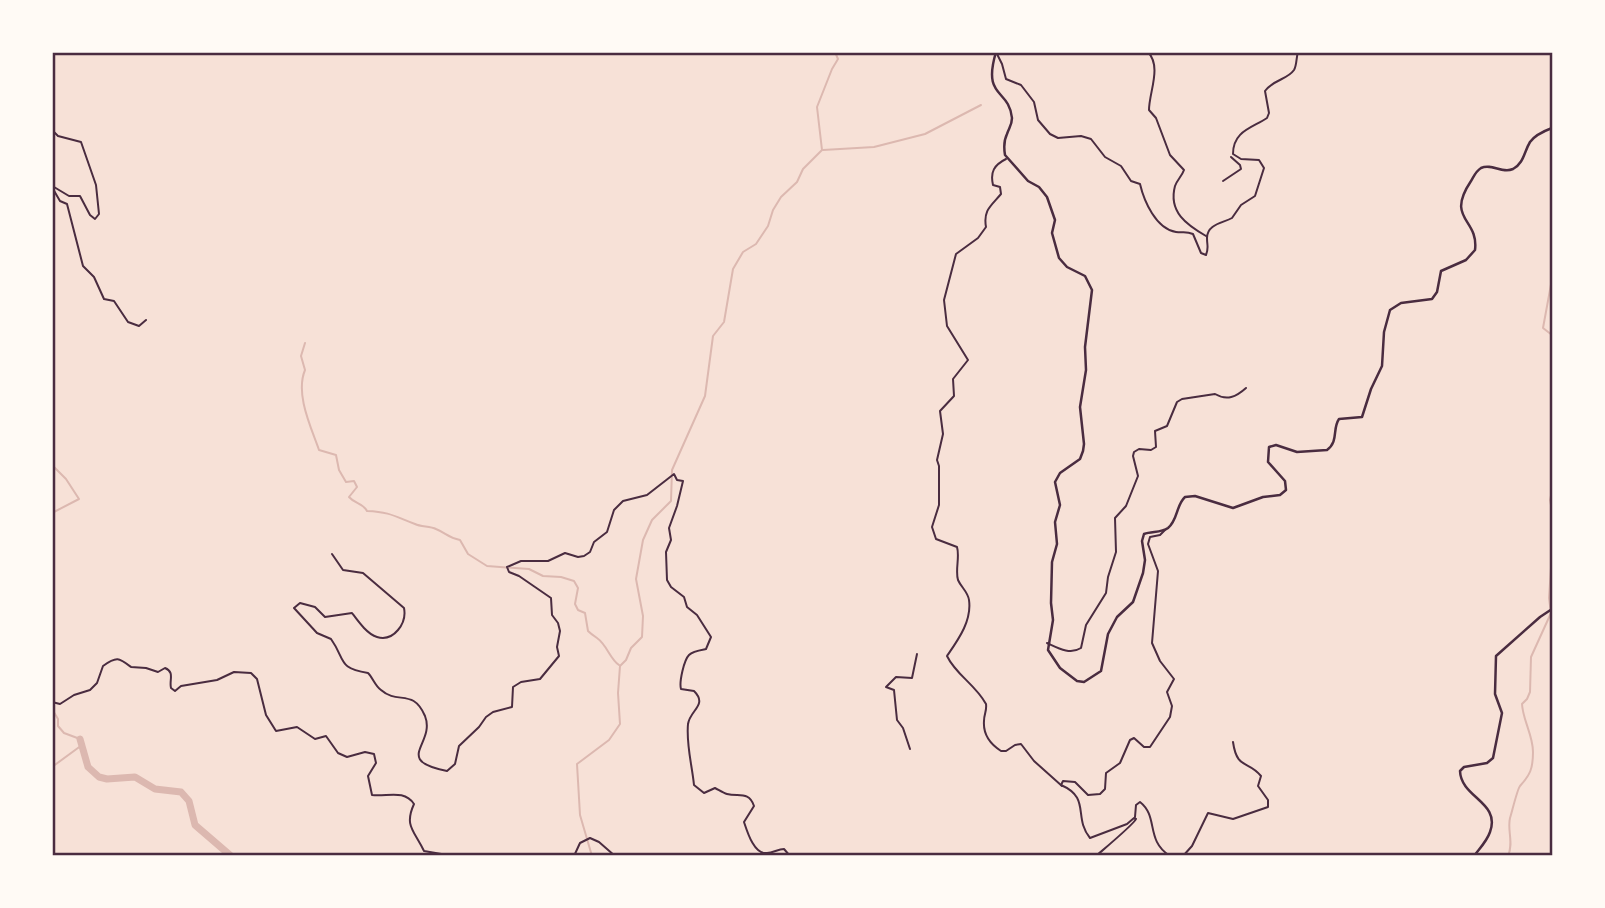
<svg xmlns="http://www.w3.org/2000/svg" width="1605" height="908" font-family="'Space Grotesk',sans-serif">
  <rect width="100%" height="100%" fill="#f7e1d7"/>
  <g fill="none" stroke-linecap="round" stroke-linejoin="round">
    <!-- stream -->
    <g stroke="#dcb8b0" stroke-width="2">
      <path d="M 823,150 L 874,147 L 925,134 L 981,105"/>
      <path d="M 1552,279 L 1543,328 L 1552,335"/>
      <path d="M 305,343 L 301,356 L 305,370 C 295,394 311,427 319,450 L 336,455 L 339,470 L 346,482 L 354,481 L 357,487 L 349,497 C 355,504 363,503 367,511 C 390,512 394,516 415,524 C 421,527 430,526 436,529 C 446,533 448,538 460,540 L 468,554 L 487,566 L 529,569 L 543,576 L 561,577 L 574,581 L 578,588 L 575,604 L 578,610 L 585,613 L 588,631 C 591,634 594,636 597,638 C 607,645 610,659 619,665"/>
      <path d="M 1552,362 L 1552,375"/>
      <path d="M 1552,449 L 1551,454 L 1552,467"/>
      <path d="M 52,465 L 66,479 L 79,499 L 52,513"/>
      <path d="M 1552,491 L 1550,500 L 1552,510"/>
      <path d="M 52,709 L 58,719 L 58,726 L 64,733 L 80,739"/>
      <path d="M 52,767 L 82,745"/>
      <path d="M 592,856 L 580,815 L 577,764 L 609,740 L 620,724 L 618,693 L 620,666 L 626,660 L 631,648 L 642,637 L 643,616 L 636,579 L 643,540 L 652,520 L 671,501 L 672,470 L 705,396 L 713,336 L 724,322 L 733,269 L 743,252 L 756,244 L 768,226 L 773,210 L 781,197 L 797,182 L 803,169 L 822,150 L 817,107 L 832,69 L 838,59 L 835,52"/>
      <path d="M 1508,856 C 1514,842 1507,831 1510,818 C 1512,812 1517,790 1520,786 C 1530,775 1533,769 1533,752 C 1533,735 1523,721 1522,704 L 1527,699 L 1530,692 L 1531,657 L 1551,613 L 1549,598 L 1552,553"/>
    </g>
    <!-- river -->
    <path stroke="#dcb8b0" stroke-width="7" d="M 80,739 L 88,767 L 99,777 L 107,779 L 135,777 L 155,789 L 181,792 L 189,801 L 195,825 L 231,856"/>
    <!-- minor -->
    <g stroke="#4a2c40" stroke-width="2">
      <path d="M 1148,52 C 1162,67 1149,92 1149,110 L 1156,118 L 1170,155 L 1184,170 C 1182,176 1177,180 1175,186 C 1168,212 1187,225 1206,236"/>
      <path d="M 997,54 L 1002,64 L 1006,79 L 1021,85 L 1034,102 L 1038,120 L 1050,134 L 1058,138 L 1081,136 L 1091,139 L 1105,157 L 1121,166 L 1131,181 L 1140,184 C 1144,201 1156,229 1176,232 C 1183,233 1186,231 1193,234 L 1201,253 L 1206,255 C 1209,248 1207,246 1207,238 C 1207,224 1223,223 1232,218 L 1241,205 L 1255,196 L 1264,168 L 1259,160 L 1241,159 L 1233,154 C 1233,131 1252,128 1267,118 L 1269,113 L 1265,91 C 1274,79 1287,80 1294,70 C 1297,65 1296,58 1298,52"/>
      <path d="M 52,130 L 58,136 L 81,142 L 96,185 L 99,214 L 95,219 L 90,215 L 80,196 L 69,196 L 54,187 L 53,189 L 60,201 L 67,204 L 83,266 L 94,277 L 104,299 L 114,301 L 128,322 L 139,326 L 146,320"/>
      <path d="M 1006,159 C 994,165 990,172 993,185 L 1000,187 L 1001,194 C 991,206 983,210 986,227 L 978,238 L 956,254 L 944,300 L 947,326 L 968,360 L 953,379 L 954,396 L 940,411 L 943,434 L 937,460 L 939,466 L 939,505 L 932,527 L 936,539 L 957,547 C 960,557 955,570 958,580 C 961,587 968,592 969,600 C 972,621 958,640 947,656 C 956,675 975,684 986,704 C 987,711 984,714 984,721 C 983,734 990,744 1001,751 L 1006,751 L 1015,745 L 1021,744 L 1034,761 L 1062,786"/>
      <path d="M 1223,181 L 1241,169 L 1240,165 L 1231,157"/>
      <path d="M 332,554 L 343,570 L 363,573 L 404,608 C 407,623 394,642 377,637 C 367,634 358,621 352,613 L 325,617 L 315,607 L 300,603 L 294,608 L 317,633 L 331,639 C 346,660 337,668 368,673 C 373,678 375,686 381,690 C 398,705 413,688 425,716 C 436,744 392,760 447,771 L 455,764 L 459,746 L 479,727 L 486,717 L 493,712 L 512,707 L 513,687 L 521,682 L 540,679 L 559,656 L 557,647 L 560,631 L 558,623 L 552,615 L 551,598 L 519,576 L 509,572 L 507,567 L 521,561 L 548,561 L 565,553 L 578,557 L 584,556 L 590,552 L 594,542 L 607,532 L 614,510 L 623,501 L 647,495 L 674,474 L 677,480 L 683,481 L 677,506 L 669,528 L 671,540 L 666,552 L 667,580 L 671,587 L 684,597 L 687,607 L 697,615 L 711,637 L 706,649 C 701,650 693,651 689,655 C 684,660 679,682 681,689 L 694,691 C 708,705 690,710 688,724 C 686,744 692,765 694,785 L 704,793 L 715,788 C 719,790 723,793 727,794 C 739,797 749,791 754,806 L 744,822 C 747,831 754,855 767,853 C 773,853 778,849 784,849 L 790,856"/>
      <path d="M 1047,643 C 1058,648 1070,655 1081,648 L 1086,625 L 1106,593 L 1108,577 L 1116,552 L 1115,518 L 1126,506 L 1138,476 L 1133,456 L 1134,452 L 1139,449 L 1151,450 L 1156,447 L 1155,431 L 1167,426 L 1177,402 L 1182,399 L 1215,394 C 1227,401 1236,397 1246,388"/>
      <path d="M 52,702 L 60,704 L 74,695 L 90,690 L 97,683 L 103,666 C 117,656 119,658 131,667 L 146,668 L 158,672 L 165,668 C 175,672 169,680 171,688 L 175,691 L 181,686 L 217,680 L 234,672 L 251,673 L 257,679 L 266,715 L 276,731 L 297,727 L 315,739 L 326,736 L 338,753 L 347,757 L 365,752 L 374,754 L 376,763 L 368,776 L 372,795 C 387,797 404,789 414,804 C 404,826 414,830 424,851 L 453,856"/>
      <path d="M 910,749 L 903,728 L 897,720 L 894,690 L 886,687 L 896,677 L 912,678 L 917,654"/>
      <path d="M 1135,817 L 1136,805 L 1140,802 C 1159,817 1145,840 1170,856"/>
      <path d="M 574,856 L 580,843 L 590,838 L 599,842 L 615,856"/>
      <path d="M 1096,856 C 1104,849 1134,824 1136,819 L 1134,818 L 1127,824 L 1090,838 C 1073,817 1091,798 1061,785 L 1063,781 L 1075,782 L 1088,795 L 1100,794 L 1105,789 L 1106,773 L 1120,763 L 1130,740 L 1134,738 L 1144,747 L 1150,747 L 1170,717 L 1172,706 L 1167,692 L 1174,679 L 1160,661 L 1152,643 L 1158,571 L 1148,544 L 1150,537 L 1160,535 L 1165,530"/>
      <path d="M 1183,856 L 1192,846 L 1208,813 L 1233,819 L 1268,807 L 1268,800 L 1258,786 L 1261,776 C 1248,760 1237,770 1233,742"/>
    </g>
    <!-- tertiary -->
    <path stroke="#4a2c40" stroke-width="2.5" d="M 1474,856 C 1480,848 1487,841 1490,832 C 1501,802 1461,798 1460,771 L 1464,767 L 1487,763 L 1493,758 L 1502,713 L 1495,694 L 1496,656 L 1540,617 L 1552,609"/>
    <!-- primary -->
    <path stroke="#4a2c40" stroke-width="2.5" d="M 996,52 C 982,99 1009,88 1012,118 C 1012,125 1009,128 1007,134 C 1004,140 1004,149 1005,155 L 1028,181 L 1039,187 L 1047,197 L 1055,220 L 1052,233 L 1059,258 L 1067,267 L 1085,276 L 1092,290 L 1085,347 L 1086,370 L 1080,407 L 1084,444 L 1083,451 L 1080,459 L 1060,473 L 1055,482 L 1060,505 L 1055,522 L 1057,544 L 1052,562 L 1051,603 L 1053,620 L 1048,650 L 1060,668 L 1077,681 L 1084,682 L 1101,671 L 1108,634 L 1117,617 L 1133,602 L 1143,573 L 1145,560 L 1142,541 L 1144,534 C 1152,531 1161,533 1168,528 C 1178,520 1176,505 1185,497 L 1195,496 L 1233,508 L 1263,497 L 1280,495 L 1286,490 L 1285,481 L 1268,462 L 1269,447 L 1276,445 L 1297,452 L 1327,450 C 1339,441 1332,429 1339,419 L 1362,417 L 1371,389 L 1382,366 L 1384,332 L 1390,310 L 1401,303 L 1432,299 L 1437,292 L 1441,271 L 1466,260 L 1475,250 C 1479,218 1445,220 1471,181 C 1474,176 1476,171 1481,168 C 1492,163 1502,174 1513,169 C 1524,163 1524,152 1530,142 C 1535,135 1544,131 1552,128"/>
  </g>
  <!-- border -->
  <rect width="1605" height="908" fill="none" stroke="#fffaf5" stroke-width="108"/>
  <rect x="54" y="54" width="1497" height="800" fill="none" stroke="#4a2c40" stroke-width="2.5"/>
</svg>
